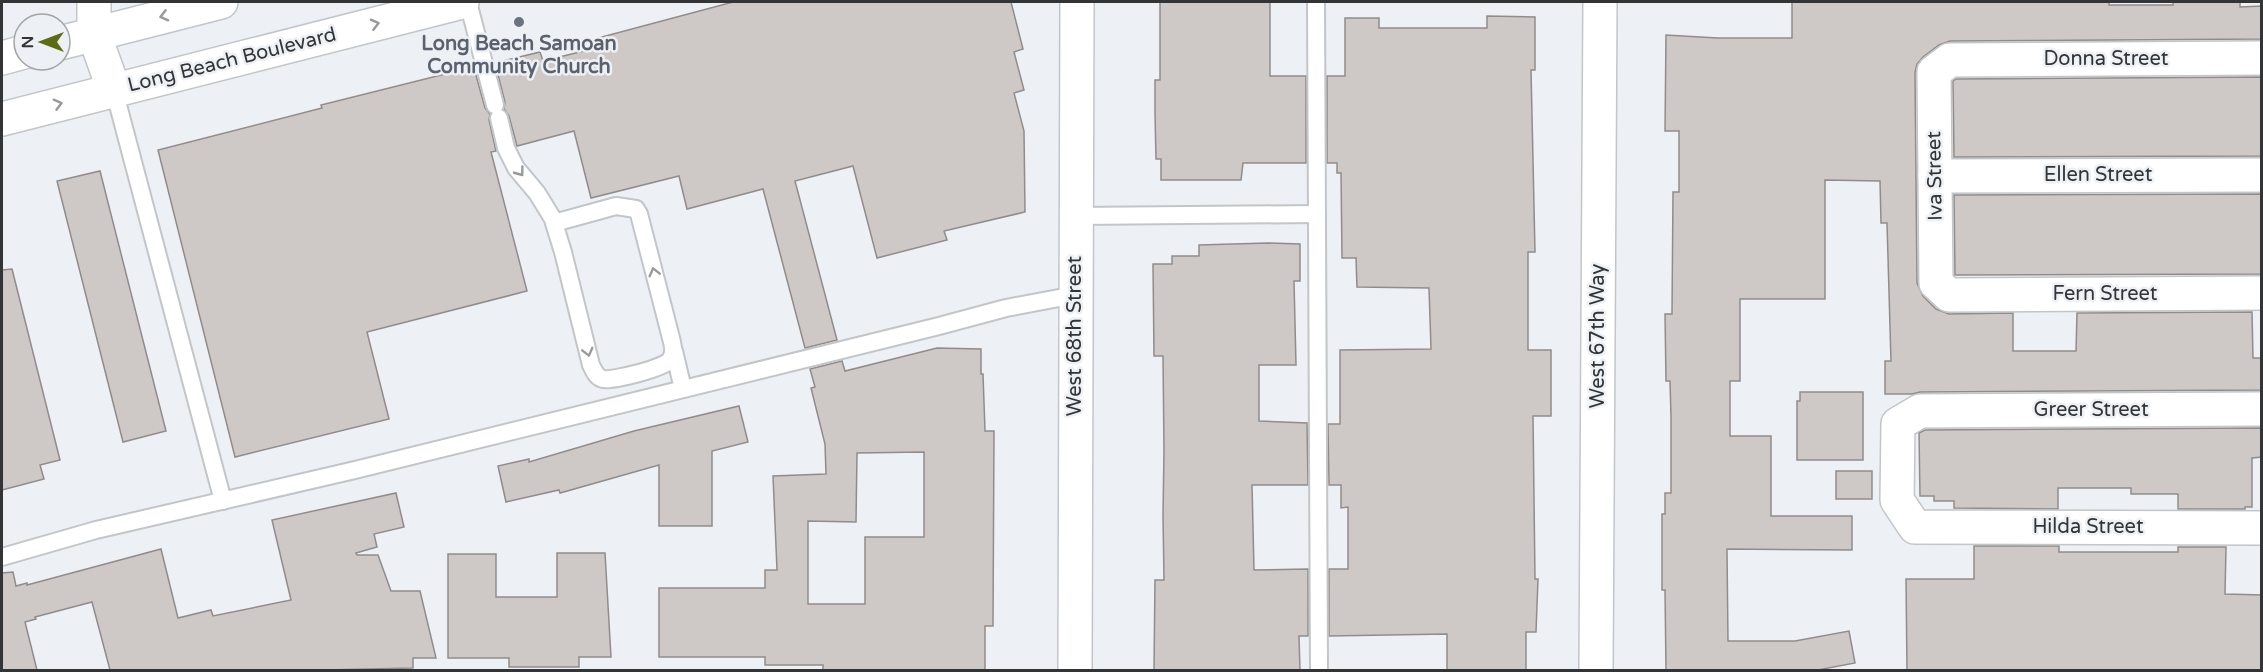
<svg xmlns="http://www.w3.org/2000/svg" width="2263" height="672" font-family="'Varela Round',sans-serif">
  <rect width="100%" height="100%" fill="#edf0f4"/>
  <!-- building -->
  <g fill="#cec9c7" stroke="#918c8b" stroke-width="1.5" fill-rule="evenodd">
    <path d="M 733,2 L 1011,2 L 1023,49 L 1014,52 L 1024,90 L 1014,93 L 1024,131 L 1025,212 L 944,231 L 947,240 L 877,258 L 853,166 L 795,181 L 837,340 L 805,348 L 763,189 L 687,209 L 679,176 L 591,198 L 574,131 L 517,146 L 509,116 L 504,109 L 505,102 L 495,63 L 540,52 L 543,61 L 600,47 L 598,38 Z"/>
    <path d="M 1160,2 L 1270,2 L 1270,76 L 1306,76 L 1306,163 L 1243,163 L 1241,180 L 1161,180 L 1161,159 L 1156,159 L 1155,114 L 1155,80 L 1160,80 Z"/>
    <path d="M 1792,2 L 2109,2 L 2109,5 L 2173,5 L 2173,2 L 2240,2 L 2240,7 L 2262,6 L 2262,39 L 1950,41 L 1939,45 L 1923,57 L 1917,64 L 1915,72 L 1917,283 L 1923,296 L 1936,309 L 1949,314 L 2013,313 L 2013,351 L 2076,351 L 2077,313 L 2252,312 L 2253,358 L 2262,358 L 2262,390 L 1920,392 L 1912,394 L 1885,394 L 1885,361 L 1891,361 L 1887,223 L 1881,223 L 1880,181 L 1825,180 L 1825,299 L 1740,299 L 1740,381 L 1730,381 L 1730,436 L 1771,436 L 1771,516 L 1852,516 L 1852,550 L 1727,549 L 1728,641 L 1795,641 L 1849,631 L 1855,663 L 1818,670 L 1666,670 L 1665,590 L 1662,590 L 1662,514 L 1665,514 L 1665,493 L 1671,493 L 1671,417 L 1670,381 L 1666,381 L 1665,314 L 1672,314 L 1673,192 L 1679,192 L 1679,131 L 1665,131 L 1666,35 L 1718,38 L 1792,38 Z"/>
    <path d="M 1487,16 L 1535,17 L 1535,70 L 1531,70 L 1535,252 L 1528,252 L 1528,350 L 1551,350 L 1551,416 L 1533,416 L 1535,579 L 1538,579 L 1536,632 L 1526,632 L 1526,670 L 1447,670 L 1447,634 L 1329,636 L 1329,569 L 1348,569 L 1348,507 L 1341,508 L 1341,485 L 1329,485 L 1328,424 L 1340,424 L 1340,350 L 1431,349 L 1429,288 L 1357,287 L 1356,258 L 1342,258 L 1341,173 L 1337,173 L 1337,163 L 1327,163 L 1327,76 L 1345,76 L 1345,18 L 1379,18 L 1379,28 L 1487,28 Z"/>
    <path d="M 469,68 L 474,68 L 485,108 L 490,114 L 489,120 L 496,151 L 491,152 L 527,291 L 367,332 L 389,419 L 235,457 L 158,150 L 322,108 L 321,105 Z"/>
    <path d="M 2262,77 L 2262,156 L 1954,157 L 1953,81 L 1956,79 Z"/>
    <path d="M 100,171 L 166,431 L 123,442 L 57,181 Z"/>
    <path d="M 2262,194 L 2262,274 L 1955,275 L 1954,195 Z"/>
    <path d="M 1268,243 L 1300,244 L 1300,281 L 1294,281 L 1296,365 L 1259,365 L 1259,421 L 1307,423 L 1308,485 L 1252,485 L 1254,570 L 1308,569 L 1308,636 L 1299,636 L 1300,670 L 1154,670 L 1155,580 L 1164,580 L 1163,515 L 1164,451 L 1163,356 L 1154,356 L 1153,264 L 1172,264 L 1172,256 L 1199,256 L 1199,245 Z"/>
    <path d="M 12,269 L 60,460 L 40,465 L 44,479 L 2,490 L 2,270 Z"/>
    <path d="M 937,348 L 981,349 L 981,374 L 983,374 L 985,431 L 994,431 L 993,626 L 985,626 L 985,670 L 823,670 L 823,665 L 765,665 L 765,657 L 659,657 L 659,588 L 765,588 L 765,570 L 777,570 L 773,476 L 826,474 L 825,444 L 811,388 L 815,387 L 810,369 L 842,361 L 845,371 ZM 924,452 L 924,537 L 865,537 L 865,604 L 808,604 L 808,521 L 856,522 L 857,453 Z"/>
    <path d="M 1800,392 L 1863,392 L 1863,460 L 1797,460 L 1797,401 L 1800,401 Z"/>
    <path d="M 739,406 L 748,442 L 712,451 L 712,526 L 659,526 L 659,465 L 560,493 L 559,490 L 506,502 L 498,466 L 529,459 L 529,462 L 634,431 Z"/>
    <path d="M 2262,428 L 2262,457 L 2252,458 L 2252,507 L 2245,507 L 2245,509 L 2178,509 L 2178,494 L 2131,494 L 2131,488 L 2058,488 L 2058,509 L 1954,508 L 1954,501 L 1934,501 L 1934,496 L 1920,496 L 1919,433 L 1925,430 Z"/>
    <rect x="1836" y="471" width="36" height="28"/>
    <path d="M 396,493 L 404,527 L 374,534 L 377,547 L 356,553 L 357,555 L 378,555 L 391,591 L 420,591 L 436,658 L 413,658 L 413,668 L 323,670 L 110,670 L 92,602 L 35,617 L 36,619 L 25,622 L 37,670 L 2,670 L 2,573 L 13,572 L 16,586 L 27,583 L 27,585 L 161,549 L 178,618 L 211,610 L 213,616 L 291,600 L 272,520 Z"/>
    <path d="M 1974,546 L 2059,546 L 2059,552 L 2178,552 L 2178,547 L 2226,547 L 2225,594 L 2262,595 L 2262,670 L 1907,670 L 1906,579 L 1974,579 Z"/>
    <path d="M 557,553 L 605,553 L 611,657 L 579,657 L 579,667 L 509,667 L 509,658 L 448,658 L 448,554 L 496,554 L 496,597 L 557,597 Z"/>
  </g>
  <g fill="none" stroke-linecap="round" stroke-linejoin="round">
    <defs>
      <g id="service">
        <path d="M 468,2 L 495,105"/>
        <path d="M 1316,2 L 1319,670"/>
        <path d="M 114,90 L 223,501"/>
        <path d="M 499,118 L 506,148 L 516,168 L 537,193 L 553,219 L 554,223 L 563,252 L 591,365 C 594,371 596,377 603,379 C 612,381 665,368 670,360 C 675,353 673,346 671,338 L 639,214 L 636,209 L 616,206 L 554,223"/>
        <path d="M 1075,216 L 1317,214"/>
        <path d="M 674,351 L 683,389"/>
        <path d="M 2,557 L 96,530 L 355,470 L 939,326 L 1006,308 L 1075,295"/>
      </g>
      <g id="minor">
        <path d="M 94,2 L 94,34 L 114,90"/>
        <path d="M 2262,58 L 1950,60 L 1934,72 L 1936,283 L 1949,295 L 2262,293"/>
        <path d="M 1935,176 L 2262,175"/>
        <path d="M 2262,409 L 1920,411 L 1898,424 L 1897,500 L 1915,527 L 2262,528"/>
        <path d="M 1075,670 L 1077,2"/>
        <path d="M 1596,670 L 1600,2"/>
      </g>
      <g id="primary">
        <path d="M 60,43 L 221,2"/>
        <path d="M 2,58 L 24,52"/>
        <path d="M 2,119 L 462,2"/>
      </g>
    </defs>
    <!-- service casing -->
    <use href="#service" stroke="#c2c6c9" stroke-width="20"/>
    <!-- minor casing -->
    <use href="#minor" stroke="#c2c6c9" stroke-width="36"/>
    <!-- primary casing -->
    <use href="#primary" stroke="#c2c6c9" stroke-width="36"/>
    <!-- service -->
    <use href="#service" stroke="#fff" stroke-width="16"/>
    <!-- minor -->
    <use href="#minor" stroke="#fff" stroke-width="33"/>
    <!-- primary -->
    <use href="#primary" stroke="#fff" stroke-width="33"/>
  </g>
  <!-- one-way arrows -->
  <defs><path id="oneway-chevron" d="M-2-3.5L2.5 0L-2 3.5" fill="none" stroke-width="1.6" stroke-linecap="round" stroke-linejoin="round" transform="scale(1.5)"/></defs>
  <g stroke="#989a9a">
    <use href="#oneway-chevron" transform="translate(164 16) rotate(166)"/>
    <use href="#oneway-chevron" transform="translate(375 24) rotate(-14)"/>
    <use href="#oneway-chevron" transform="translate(58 104) rotate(-15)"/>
    <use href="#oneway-chevron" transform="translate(520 172) rotate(53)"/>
    <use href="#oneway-chevron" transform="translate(654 272) rotate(-104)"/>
    <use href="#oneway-chevron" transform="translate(588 352) rotate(76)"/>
  </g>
  <!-- markers -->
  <circle fill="#6b7280" stroke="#edf0f4" stroke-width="2" cx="519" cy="22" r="6"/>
  <g text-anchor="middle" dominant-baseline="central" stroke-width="5" stroke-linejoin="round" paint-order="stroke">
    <!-- worship labels -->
    <g font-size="20" font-weight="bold" fill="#5b616d" stroke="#edf0f4">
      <text x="519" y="44">Long Beach Samoan<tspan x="519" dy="23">Community Church</tspan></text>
    </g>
    <!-- street labels -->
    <g font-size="20" fill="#323435" stroke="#edf0f4">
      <text x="2106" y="59">Donna Street</text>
      <text transform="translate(232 60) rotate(-14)">Long Beach Boulevard</text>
      <text x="2098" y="175">Ellen Street</text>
      <text transform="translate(1935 176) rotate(-91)">Iva Street</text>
      <text x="2105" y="294">Fern Street</text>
      <text transform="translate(1075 336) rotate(-90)">West 68th Street</text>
      <text transform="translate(1598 336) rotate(-90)">West 67th Way</text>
      <text x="2091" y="410">Greer Street</text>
      <text x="2088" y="527">Hilda Street</text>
    </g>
  </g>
  <!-- border -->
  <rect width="2263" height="672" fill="none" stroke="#323435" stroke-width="6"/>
  <!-- north arrow -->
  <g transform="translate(42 42) rotate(270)"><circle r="28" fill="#edf0f4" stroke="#a2a5a8" stroke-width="1.5"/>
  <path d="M0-4.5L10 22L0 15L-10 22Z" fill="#5b6b16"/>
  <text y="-9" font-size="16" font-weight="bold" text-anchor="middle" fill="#323435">N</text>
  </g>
</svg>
